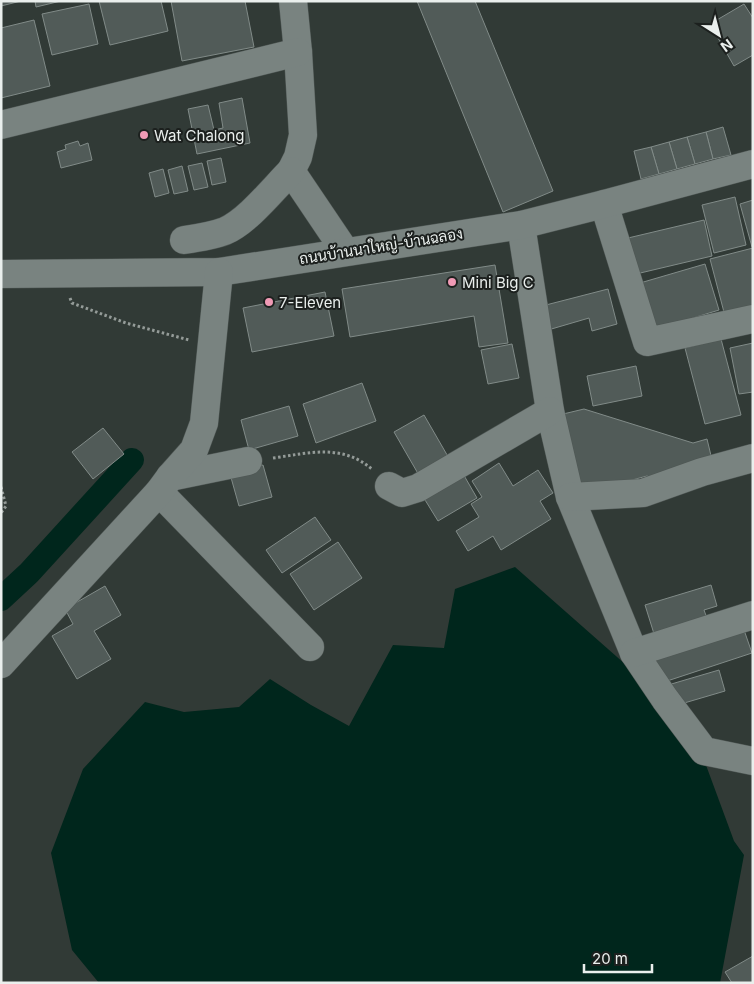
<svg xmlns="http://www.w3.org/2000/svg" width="754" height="984" font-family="Inter,Sarabun,sans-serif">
  <rect width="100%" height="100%" fill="#313a36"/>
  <!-- water -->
  <path fill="#00261c" d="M 515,567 L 642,679 L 703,757 L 734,841 L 744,855 L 720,983 L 99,983 L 72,950 L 51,853 L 83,769 L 145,702 L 184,712 L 239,707 L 270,679 L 311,705 L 349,726 L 393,645 L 444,648 L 455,589 Z"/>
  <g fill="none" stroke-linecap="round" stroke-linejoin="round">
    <!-- canal -->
    <path stroke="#00261c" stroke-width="24" d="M 1,599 L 29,573 L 132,460"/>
  </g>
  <!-- building -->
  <g fill="#515b58" stroke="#818b88">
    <path d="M 1,1 L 21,1 L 1,6 Z"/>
    <path d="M 35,1 L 61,1 L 36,7 Z"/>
    <path d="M 99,1 L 161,1 L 168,31 L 110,45 Z"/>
    <path d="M 171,1 L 245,1 L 254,47 L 182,61 Z"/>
    <path d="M 417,1 L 475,1 L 553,191 L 503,212 Z"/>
    <path d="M 89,4 L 98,44 L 52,55 L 42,14 Z"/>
    <path d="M 744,4 L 753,18 L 753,55 L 734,66 L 710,24 Z"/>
    <path d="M 34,20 L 50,86 L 1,98 L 1,28 Z"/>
    <path d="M 242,98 L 250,143 L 197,154 L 188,109 L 208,105 L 214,130 L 223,128 L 219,103 Z"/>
    <path d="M 723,127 L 731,155 L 713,159 L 706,132 Z"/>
    <path d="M 706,132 L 713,159 L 695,164 L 687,137 Z"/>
    <path d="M 687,137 L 695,164 L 677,169 L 669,142 Z"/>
    <path d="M 78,141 L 80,146 L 88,143 L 92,160 L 61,168 L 57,152 L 66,149 L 65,145 Z"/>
    <path d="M 669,142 L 677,169 L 659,174 L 651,147 Z"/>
    <path d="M 651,147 L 659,174 L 641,179 L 634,151 Z"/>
    <path d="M 221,158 L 226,182 L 212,185 L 207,161 Z"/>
    <path d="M 202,163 L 208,187 L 194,190 L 188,166 Z"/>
    <path d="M 182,166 L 188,191 L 174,194 L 168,170 Z"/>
    <path d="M 163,169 L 169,193 L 155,197 L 149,173 Z"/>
    <path d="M 735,197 L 746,245 L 714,253 L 702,205 Z"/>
    <path d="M 753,200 L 753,246 L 752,247 L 740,204 Z"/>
    <path d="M 704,220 L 712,256 L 636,274 L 628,238 Z"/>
    <path d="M 753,248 L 753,309 L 725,316 L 710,259 Z"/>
    <path d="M 705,264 L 719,310 L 654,330 L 640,283 Z"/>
    <path d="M 495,265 L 508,343 L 479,347 L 474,316 L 350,337 L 342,289 Z"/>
    <path d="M 608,289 L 617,324 L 592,331 L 589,318 L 548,330 L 542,306 Z"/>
    <path d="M 325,292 L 334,336 L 252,352 L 243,308 Z"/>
    <path d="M 721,339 L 741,415 L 705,424 L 685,348 Z"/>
    <path d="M 753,343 L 753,392 L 739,394 L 730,348 Z"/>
    <path d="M 512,344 L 519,378 L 488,384 L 481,350 Z"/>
    <path d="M 636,366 L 642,396 L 593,406 L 587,376 Z"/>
    <path d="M 362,383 L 376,421 L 316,443 L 303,404 Z"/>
    <path d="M 289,406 L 298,436 L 249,450 L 241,420 Z"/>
    <path d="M 584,409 L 693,443 L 707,439 L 713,464 L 655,479 L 647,476 L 606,487 L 578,488 L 559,415 Z"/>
    <path d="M 424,415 L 450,460 L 420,477 L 394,432 Z"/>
    <path d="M 103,428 L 124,454 L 93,479 L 72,452 Z"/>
    <path d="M 499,463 L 513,486 L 538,470 L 553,493 L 540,501 L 551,519 L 501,550 L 493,536 L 468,551 L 456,531 L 479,517 L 471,504 L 482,497 L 472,481 Z"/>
    <path d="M 263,465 L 272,497 L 239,506 L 230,474 Z"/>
    <path d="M 462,472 L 477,498 L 438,521 L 422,495 Z"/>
    <path d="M 315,517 L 331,540 L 282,573 L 266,550 Z"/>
    <path d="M 338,542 L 362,578 L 314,610 L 290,574 Z"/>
    <path d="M 711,585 L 717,606 L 704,610 L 708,621 L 655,637 L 645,605 Z"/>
    <path d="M 105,586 L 121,615 L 94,631 L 111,659 L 77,679 L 52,636 L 73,624 L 65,609 Z"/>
    <path d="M 743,627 L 752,653 L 658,684 L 649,659 Z"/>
    <path d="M 719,670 L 725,691 L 674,706 L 668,685 Z"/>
    <path d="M 753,956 L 753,983 L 732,983 L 725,972 Z"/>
  </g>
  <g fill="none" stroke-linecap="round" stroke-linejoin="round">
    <defs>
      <g id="minor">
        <path d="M 293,1 L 298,52 L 303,135 L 298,157 L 291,171 L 345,251"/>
        <path d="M 1,125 L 298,52"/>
        <path d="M 604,204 L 647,342 L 753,319"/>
        <path d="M 521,225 L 550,411 L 570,497 L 634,653 L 665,699 L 704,751 L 753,761"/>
        <path d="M 184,240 C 198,238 212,236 225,231 C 248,221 273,189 291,171"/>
        <path d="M 1,274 L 219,272 L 521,225 L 604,204 L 753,164"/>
        <path d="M 170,477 L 248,461"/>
        <path d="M 389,486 L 402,493 L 418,488 L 550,411"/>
        <path d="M 159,492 L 310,647"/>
        <path d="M 570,497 L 643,493 L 702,472 L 753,458"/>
        <path d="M 634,653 L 753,615"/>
        <path d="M 1,664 L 159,492 L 170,477 L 194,450 L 204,423 L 219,272"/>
      </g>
    </defs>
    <!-- minor casing -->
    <use href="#minor" stroke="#4f5754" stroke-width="29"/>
    <!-- path -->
    <g stroke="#949b98" stroke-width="3" stroke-dasharray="2.5 2.5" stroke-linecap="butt">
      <path d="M 70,298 L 72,303 L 126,323 L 189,340"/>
      <path d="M 273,458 C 310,453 342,443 373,470"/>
      <path d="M 1,487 L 6,506 L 1,513"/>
    </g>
    <!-- minor -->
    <use href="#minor" stroke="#798380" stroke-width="28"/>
  </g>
  <!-- markers -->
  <g fill="#f09ab5" stroke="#1c201e" stroke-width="2">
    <circle cx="144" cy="135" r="5"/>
    <circle cx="452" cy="282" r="5"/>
    <circle cx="269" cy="302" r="5"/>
  </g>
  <g text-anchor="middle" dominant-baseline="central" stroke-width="4" stroke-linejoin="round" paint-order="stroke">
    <!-- poi labels -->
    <g font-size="15" fill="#eaefed" stroke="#1c201e" text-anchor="start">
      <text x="154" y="135">Wat Chalong</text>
      <text x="462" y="282">Mini Big C</text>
      <text x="279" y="302">7-Eleven</text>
    </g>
    <!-- street labels -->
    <g font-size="15" fill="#eaefed" stroke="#1c201e">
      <text transform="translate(381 246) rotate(-9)">ถนนบ้านนาใหญ่-บ้านฉลอง</text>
    </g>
  </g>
  <!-- border -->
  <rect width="754" height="984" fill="none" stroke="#eaefed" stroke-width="5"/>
  <!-- north arrow -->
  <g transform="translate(719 35) rotate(144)" stroke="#1c201e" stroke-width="4" paint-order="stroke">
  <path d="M0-4L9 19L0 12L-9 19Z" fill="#eaefed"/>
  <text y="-8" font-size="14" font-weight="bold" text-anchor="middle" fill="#eaefed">N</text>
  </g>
  <!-- scale -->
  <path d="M584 964v8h68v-8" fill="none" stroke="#eaefed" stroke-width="2.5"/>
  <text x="592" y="964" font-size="15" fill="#eaefed" stroke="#1c201e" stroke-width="4" paint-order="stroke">20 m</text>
</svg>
